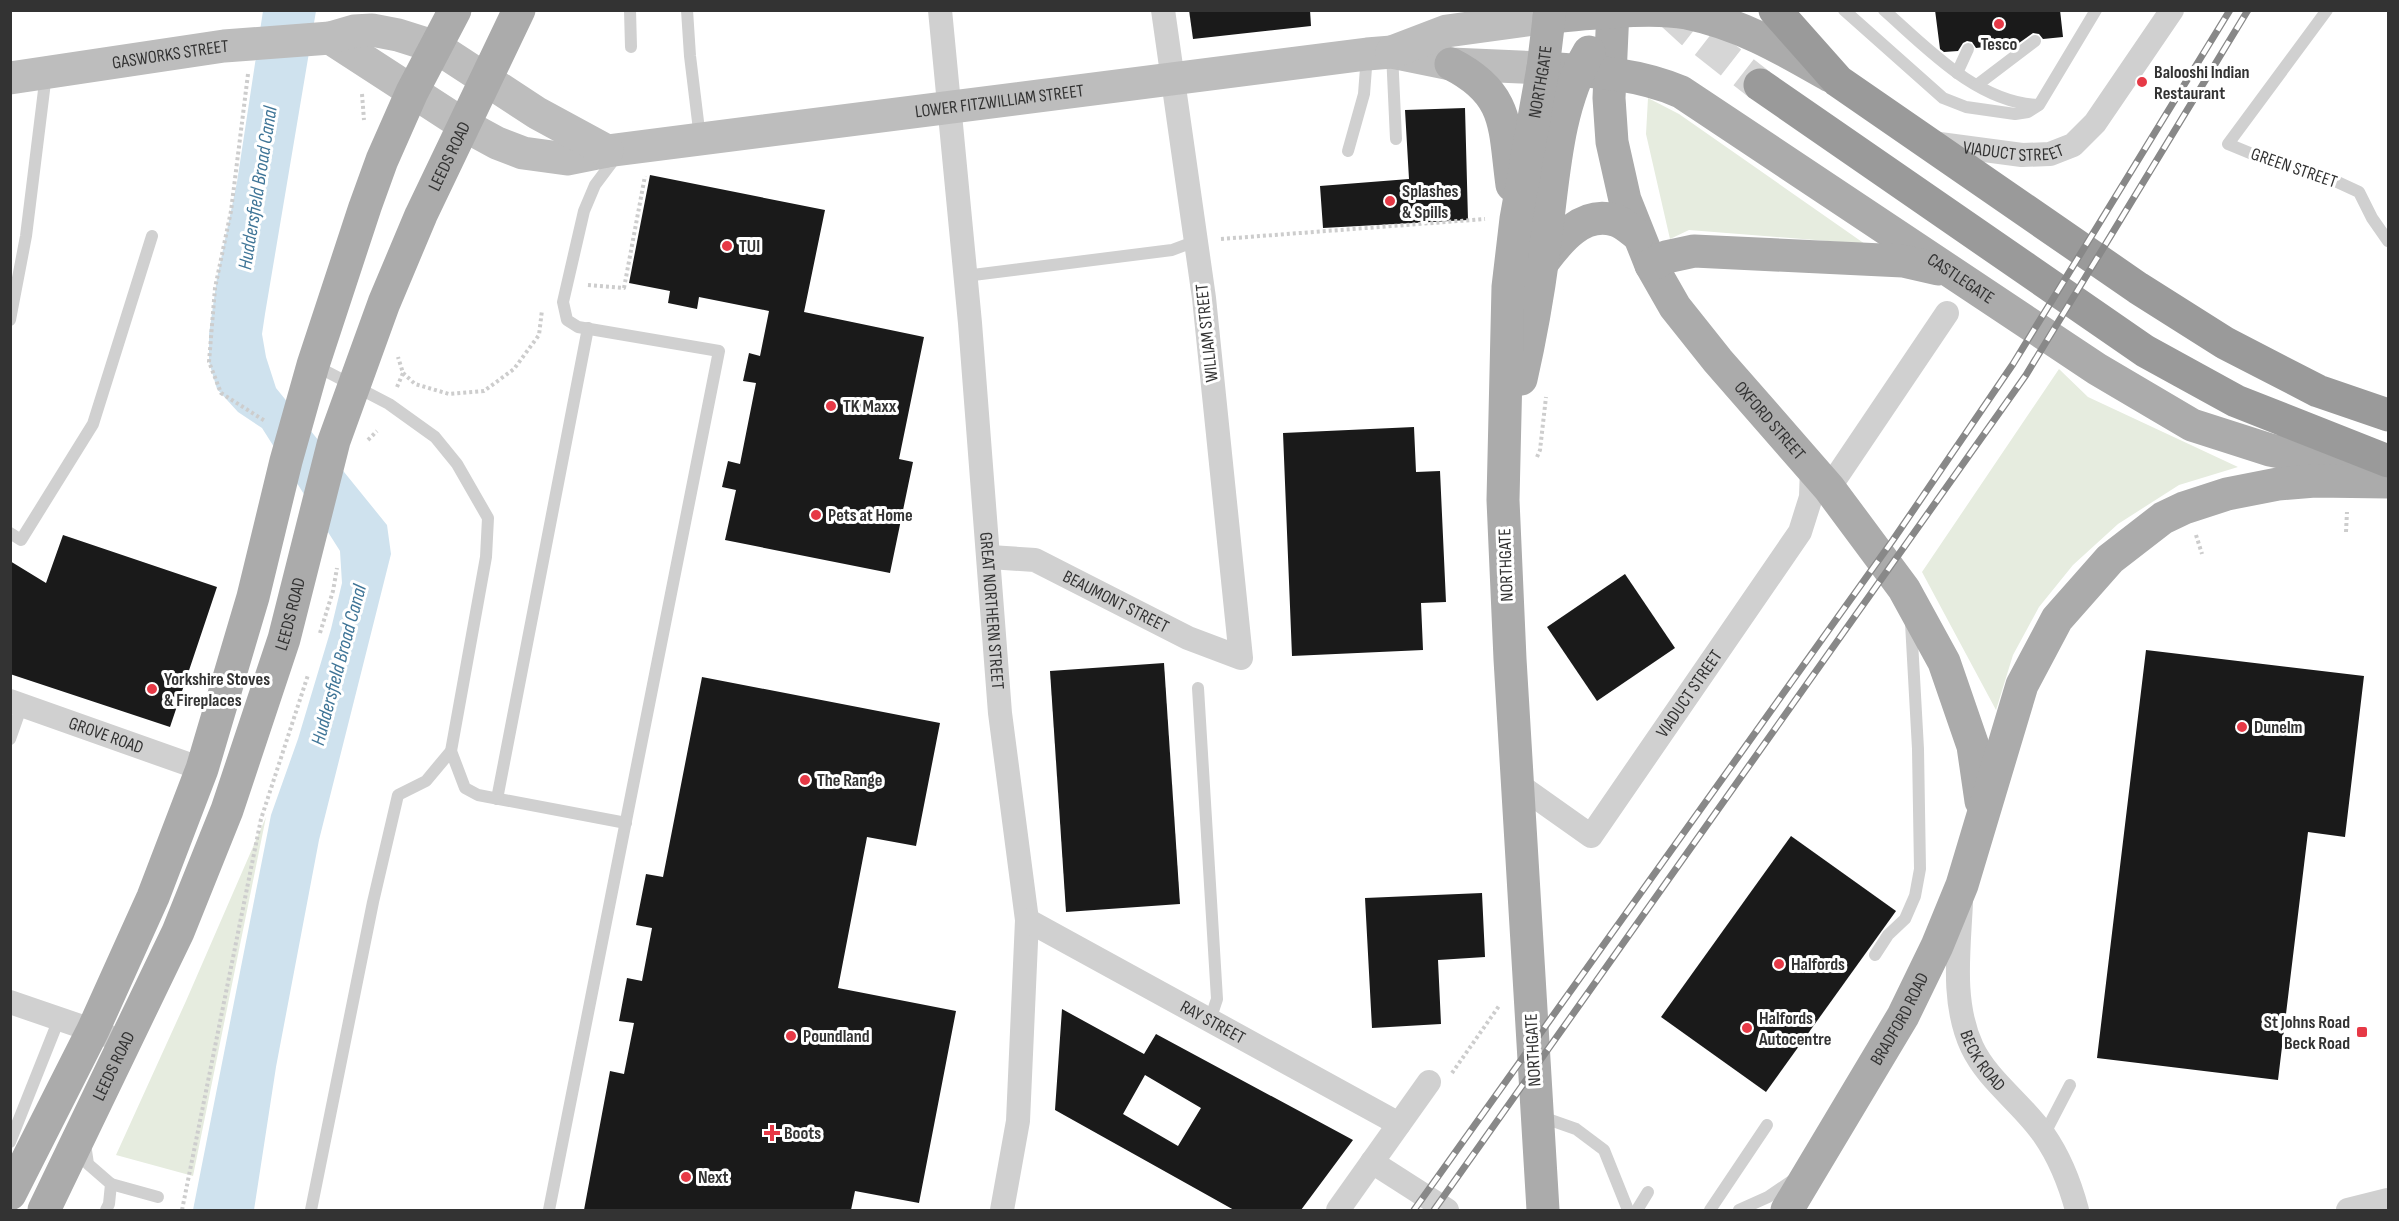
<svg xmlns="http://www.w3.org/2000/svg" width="2399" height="1221" font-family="'Sofia Sans Condensed',sans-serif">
  <rect width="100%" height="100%" fill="#fff"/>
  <!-- green -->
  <g fill="#e6ecdf">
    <path d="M 1648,98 L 1679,114 L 1865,244 L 1689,230 L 1670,239 L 1646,134 Z"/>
    <path d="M 2059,369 L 2088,397 L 2238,467 L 2179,485 L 2118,524 L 2073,565 L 2039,607 L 2013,655 L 1996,710 L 1922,572 Z"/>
    <path d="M 266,817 L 193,1176 L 116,1155 L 186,1001 Z"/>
  </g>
  <!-- water -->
  <path fill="#cfe2ee" d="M 263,11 L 316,11 L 265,314 L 262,334 L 266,357 L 276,388 L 387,525 L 391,554 L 319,840 L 276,1067 L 254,1210 L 193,1210 L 271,815 L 298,739 L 331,629 L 342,583 L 340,551 L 262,428 L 238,412 L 217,389 L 209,362 L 209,334 L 217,278 L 237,182 Z"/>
  <!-- building -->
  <g fill="#1a1a1a" fill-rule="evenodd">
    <path d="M 1189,10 L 1310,10 L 1311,26 L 1193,39 Z"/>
    <path d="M 1935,10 L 2060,10 L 2063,37 L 2043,39 L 2039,34 L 2033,33 L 2019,43 L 1976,48 L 1972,42 L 1967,41 L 1963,43 L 1958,51 L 1944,52 L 1940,49 Z"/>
    <path d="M 1465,108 L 1468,220 L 1323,228 L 1320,186 L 1409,179 L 1405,110 Z"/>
    <path d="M 650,175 L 825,210 L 804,312 L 924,337 L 899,459 L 913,462 L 890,573 L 725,540 L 736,490 L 722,487 L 728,461 L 740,464 L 756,383 L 743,381 L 749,353 L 760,356 L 769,311 L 699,297 L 697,309 L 668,303 L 670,291 L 629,283 Z"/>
    <path d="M 1414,427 L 1416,472 L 1440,471 L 1446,602 L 1421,603 L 1423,650 L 1292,656 L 1283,433 Z"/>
    <path d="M 63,535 L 217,587 L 170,727 L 10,674 L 10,561 L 46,583 Z"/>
    <path d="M 1625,574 L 1675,648 L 1597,701 L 1547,627 Z"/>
    <path d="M 2146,650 L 2364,676 L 2345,837 L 2308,832 L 2278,1080 L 2097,1058 Z"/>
    <path d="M 1164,663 L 1180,904 L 1066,912 L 1050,671 Z"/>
    <path d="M 702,677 L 940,723 L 916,846 L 867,837 L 838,988 L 956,1011 L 919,1203 L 855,1191 L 851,1210 L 584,1210 L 610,1071 L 624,1074 L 634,1023 L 619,1021 L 627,978 L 642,981 L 652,928 L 636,925 L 646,874 L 663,877 Z"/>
    <path d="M 1791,836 L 1896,911 L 1766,1092 L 1661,1017 Z"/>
    <path d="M 1482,893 L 1485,957 L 1438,960 L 1441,1024 L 1372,1028 L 1365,898 Z"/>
    <path d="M 1062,1009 L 1144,1054 L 1156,1034 L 1353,1140 L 1301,1210 L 1234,1210 L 1055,1110 ZM 1145,1075 L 1201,1108 L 1178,1146 L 1123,1114 Z"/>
  </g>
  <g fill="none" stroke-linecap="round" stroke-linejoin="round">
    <!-- highway-tunnel -->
    <path stroke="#d6d6d6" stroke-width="33" stroke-dasharray="33 16" stroke-linecap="butt" d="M 1668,10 L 1692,32 L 1760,85"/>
    <!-- path -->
    <g stroke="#cdcdcd" stroke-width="4" stroke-dasharray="3 3" stroke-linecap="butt">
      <path d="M 248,74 L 231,211 L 215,288 L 209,362 L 221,393 L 265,421"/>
      <path d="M 362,94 L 364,120"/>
      <path d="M 1221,239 L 1485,219"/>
      <path d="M 588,285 L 624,288 L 645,176"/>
      <path d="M 403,373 L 415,384 L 449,394 L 484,391 L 514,369 L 539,335 L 542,310"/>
      <path d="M 397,387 L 403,373 L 398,357"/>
      <path d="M 368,440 L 377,431"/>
      <path d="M 1537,457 L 1540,450 L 1546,397"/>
      <path d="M 2346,532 L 2347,512"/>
      <path d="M 2196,535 L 2202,554"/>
      <path d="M 320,633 L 333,591 L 337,568"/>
      <path d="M 1452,1073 L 1499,1006"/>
      <path d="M 182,1210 L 261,819 L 308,675"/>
    </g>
    <!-- lane -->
    <g stroke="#d0d0d0" stroke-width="12">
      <path d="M 630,10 L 631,47"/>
      <path d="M 687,10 L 690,56 L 700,138"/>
      <path d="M 1844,10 L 1943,98 L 1966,107 L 2015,114 L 2028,112 L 2039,105 L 2096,10"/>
      <path d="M 1884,10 C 1928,49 1977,102 2038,105"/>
      <path d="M 2327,10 L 2228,144 L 2262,158 L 2320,174 L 2359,192 L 2372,218 L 2388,241"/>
      <path d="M 1392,53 L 1396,139"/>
      <path d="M 1957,73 L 1968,49"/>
      <path d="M 1977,85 L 2035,41"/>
      <path d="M 1348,151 L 1364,94 L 1367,55"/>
      <path d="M 965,276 L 1172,250 L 1196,241"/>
      <path d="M 10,320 L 26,236 L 46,74"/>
      <path d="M 10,533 L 21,540 L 93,424 L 152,236"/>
      <path d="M 1198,688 L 1217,999 L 1210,1020"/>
      <path d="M 10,739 L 22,705"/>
      <path d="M 451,751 L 465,788 L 478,795 L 626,823"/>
      <path d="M 497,799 L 588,328"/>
      <path d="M 1875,955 L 1888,935 L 1905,919 L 1915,896 L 1920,869 L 1918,749 L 1911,623"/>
      <path d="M 1539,1116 L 1576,1129 L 1604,1150 L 1628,1210"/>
      <path d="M 2044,1135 L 2070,1085"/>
      <path d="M 10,1142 L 59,1019"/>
      <path d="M 85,1144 L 88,1164 L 111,1184 L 109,1204 L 106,1210"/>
      <path d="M 111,1184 L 158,1197"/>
      <path d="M 311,1210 L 373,902 L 398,795 L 426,781 L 451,751 L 486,557 L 488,518 L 457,464 L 435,437 L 389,404 L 314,365"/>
      <path d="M 549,1210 L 719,351 L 578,327 L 567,320 L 563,302 L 584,211 L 595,185 L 616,157"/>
      <path d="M 1637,1210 L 1648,1192"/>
      <path d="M 1710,1210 L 1767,1125"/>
      <path d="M 1739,1210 L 1768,1197 L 1793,1180"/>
    </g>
    <!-- street -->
    <g stroke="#d0d0d0" stroke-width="24">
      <path id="s1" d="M 940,10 L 970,323 L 1000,713 L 1027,920 L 1018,1121 L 1002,1210"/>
      <path id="s2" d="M 1932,143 L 2022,155 L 2050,154 L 2073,145 L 2095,123 L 2172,10"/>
      <path d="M 1829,488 L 1947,313"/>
      <path id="s3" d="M 990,557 L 1035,560 L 1188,638 L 1241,658 L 1204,298 L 1163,10"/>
      <path id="s4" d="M 10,701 L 202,769"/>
      <path id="s5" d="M 1519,785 L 1591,836 L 1800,532 L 1811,497 L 1812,468"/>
      <path id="s6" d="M 1961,902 C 1959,949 1951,1002 1972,1047 C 1988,1081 2023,1104 2044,1135 C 2060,1158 2070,1184 2077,1210"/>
      <path id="s7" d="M 1027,920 L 1399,1124"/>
      <path d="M 10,1002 L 106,1035"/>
      <path d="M 1372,1162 L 1447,1210"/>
      <path d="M 1338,1210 L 1429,1082"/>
      <path d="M 2348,1210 L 2388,1200"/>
    </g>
    <!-- secondary -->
    <g stroke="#bdbdbd" stroke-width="33">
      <path id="s8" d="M 330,38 L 464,125 L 497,143 L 523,153 L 567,159 L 607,151 L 1367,54 L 1392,52 L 1451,64 L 1543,68"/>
      <path d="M 1392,52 L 1447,31 L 1549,17"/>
      <path id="s9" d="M 10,78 L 224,46 L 330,38 L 354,31 L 372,30 L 398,35 L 436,47 L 537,113 L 607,151"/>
    </g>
    <!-- primary -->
    <g stroke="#ababab" stroke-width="33">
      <path id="s10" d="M 1613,10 L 1609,98 L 1612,142 L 1625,200 L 1651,265 L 1675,307 L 1718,361 L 1829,488 L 1904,589 L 1944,662 L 1973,746 L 1981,801"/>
      <path d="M 1549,17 C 1589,14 1648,6 1687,13 C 1741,24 1783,49 1830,76"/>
      <path d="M 1451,64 C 1510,94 1504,127 1512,185"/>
      <path id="s11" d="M 1543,68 C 1590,71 1637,73 1681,92 L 2097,369 L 2192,425 L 2270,450 L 2354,466"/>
      <path d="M 1543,262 C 1560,239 1583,211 1614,220 C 1623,222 1631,230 1638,235"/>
      <path d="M 1651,265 L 1666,257 L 1694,251 L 1903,261 L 1938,269"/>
      <path d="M 1521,379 C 1532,331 1540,283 1546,234 C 1554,174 1557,106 1589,52"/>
      <path d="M 10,1194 L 93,1030 L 153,897 L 202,769 L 253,597 L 286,461 L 313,365 L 365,207 L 382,160 L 412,92 L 455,10"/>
      <path id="s12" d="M 44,1210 L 178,932 L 227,810 L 284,639 L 334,441 L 384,303 L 421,215 L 519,10"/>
      <path id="s13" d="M 1543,1210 L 1510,659 L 1503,500 L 1508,287 L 1516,219 L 1543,68 L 1550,10"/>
      <path id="s14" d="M 1787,1210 L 1903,1016 L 1937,946 L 1962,885 L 2022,685 L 2057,619 L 2110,559 L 2163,518 L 2184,508 L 2227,494 L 2278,484 L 2315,481 L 2388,482"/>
    </g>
    <!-- highway -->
    <g stroke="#9a9a9a" stroke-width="33">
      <path d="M 1775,10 L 1838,81 L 2138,288 L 2225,343 L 2318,391 L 2388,415"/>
      <path d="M 1760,85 L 2145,351 L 2236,401 L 2388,461"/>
    </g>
    <defs>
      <g id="rail">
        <path d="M 1414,1210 L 1893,540 L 2013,364 L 2230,10"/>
        <path d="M 1434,1210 L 2026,375 L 2248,10"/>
      </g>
    </defs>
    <!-- rail casing -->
    <use href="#rail" stroke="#888" stroke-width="7"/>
    <!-- rail -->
    <use href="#rail" stroke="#fff" stroke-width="4.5" stroke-dasharray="14" stroke-linecap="butt"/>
  </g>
  <!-- markers -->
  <g fill="#e63946" stroke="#fff" stroke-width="2">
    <circle cx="1999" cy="24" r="6"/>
    <circle cx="2142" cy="82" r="6"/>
    <circle cx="1390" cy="201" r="6"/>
    <circle cx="727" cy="246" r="6"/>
    <circle cx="831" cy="406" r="6"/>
    <circle cx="816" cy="515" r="6"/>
    <circle cx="152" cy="689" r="6"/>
    <circle cx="2242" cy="727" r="6"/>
    <circle cx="805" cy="780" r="6"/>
    <circle cx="1779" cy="964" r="6"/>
    <circle cx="1747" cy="1028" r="6"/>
    <rect x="2356" y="1026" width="12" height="12" rx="3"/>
    <circle cx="791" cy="1036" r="6"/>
    <path d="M769 1124h6v6h6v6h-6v6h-6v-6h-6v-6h6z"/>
    <circle cx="686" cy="1177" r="6"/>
  </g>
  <g text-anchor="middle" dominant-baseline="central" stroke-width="6" stroke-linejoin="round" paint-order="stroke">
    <!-- poi labels -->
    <g font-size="18" font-weight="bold" fill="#333" stroke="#fff" text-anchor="start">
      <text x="1999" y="44" text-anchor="middle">Tesco</text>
      <text x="2154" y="72">Balooshi Indian<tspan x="2154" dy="21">Restaurant</tspan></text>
      <text x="1402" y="191">Splashes<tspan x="1402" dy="21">&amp; Spills</tspan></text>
      <text x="739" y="246">TUI</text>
      <text x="843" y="406">TK Maxx</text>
      <text x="828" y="515">Pets at Home</text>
      <text x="164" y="679">Yorkshire Stoves<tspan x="164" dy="21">&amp; Fireplaces</tspan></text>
      <text x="2254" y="727">Dunelm</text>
      <text x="817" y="780">The Range</text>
      <text x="1791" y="964">Halfords</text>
      <text x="1759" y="1018">Halfords<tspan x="1759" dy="21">Autocentre</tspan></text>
      <text x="2350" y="1022" text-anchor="end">St Johns Road<tspan x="2350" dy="21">Beck Road</tspan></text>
      <text x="803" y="1036">Poundland</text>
      <text x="784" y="1133">Boots</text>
      <text x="698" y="1177">Next</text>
    </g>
    <!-- street labels -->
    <g font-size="18" fill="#333" stroke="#fff">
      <text stroke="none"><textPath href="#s9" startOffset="162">GASWORKS STREET</textPath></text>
      <text stroke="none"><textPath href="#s13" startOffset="1132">NORTHGATE</textPath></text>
      <text stroke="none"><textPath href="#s8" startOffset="706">LOWER FITZWILLIAM STREET</textPath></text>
      <text stroke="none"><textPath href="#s2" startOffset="82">VIADUCT STREET</textPath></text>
      <text stroke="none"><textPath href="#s12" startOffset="1132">LEEDS ROAD</textPath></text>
      <text transform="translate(2294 168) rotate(19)">GREEN STREET</text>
      <text stroke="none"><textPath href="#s11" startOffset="477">CASTLEGATE</textPath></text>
      <text transform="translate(1207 333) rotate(-96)">WILLIAM STREET</text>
      <text stroke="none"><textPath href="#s10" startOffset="458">OXFORD STREET</textPath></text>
      <text transform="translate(1506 565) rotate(-92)">NORTHGATE</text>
      <text stroke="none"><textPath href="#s3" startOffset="136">BEAUMONT STREET</textPath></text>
      <text stroke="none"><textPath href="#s1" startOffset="603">GREAT NORTHERN STREET</textPath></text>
      <text stroke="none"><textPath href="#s12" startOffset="646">LEEDS ROAD</textPath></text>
      <text stroke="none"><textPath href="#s5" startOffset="261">VIADUCT STREET</textPath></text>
      <text stroke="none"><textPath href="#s4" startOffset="102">GROVE ROAD</textPath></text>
      <text stroke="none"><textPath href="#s14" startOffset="222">BRADFORD ROAD</textPath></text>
      <text stroke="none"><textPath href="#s7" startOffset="212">RAY STREET</textPath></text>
      <text transform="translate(1533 1050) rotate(-93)">NORTHGATE</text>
      <text stroke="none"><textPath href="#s6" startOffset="164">BECK ROAD</textPath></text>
      <text stroke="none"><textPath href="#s12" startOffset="160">LEEDS ROAD</textPath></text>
    </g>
    <!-- water labels -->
    <g font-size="20" font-style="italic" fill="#3f7597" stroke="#fff">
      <text transform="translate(258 188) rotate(-81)">Huddersfield Broad Canal</text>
      <text transform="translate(339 665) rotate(-75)">Huddersfield Broad Canal</text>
    </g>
  </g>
  <!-- border -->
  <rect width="2399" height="1221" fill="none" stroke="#333333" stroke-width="24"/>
</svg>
